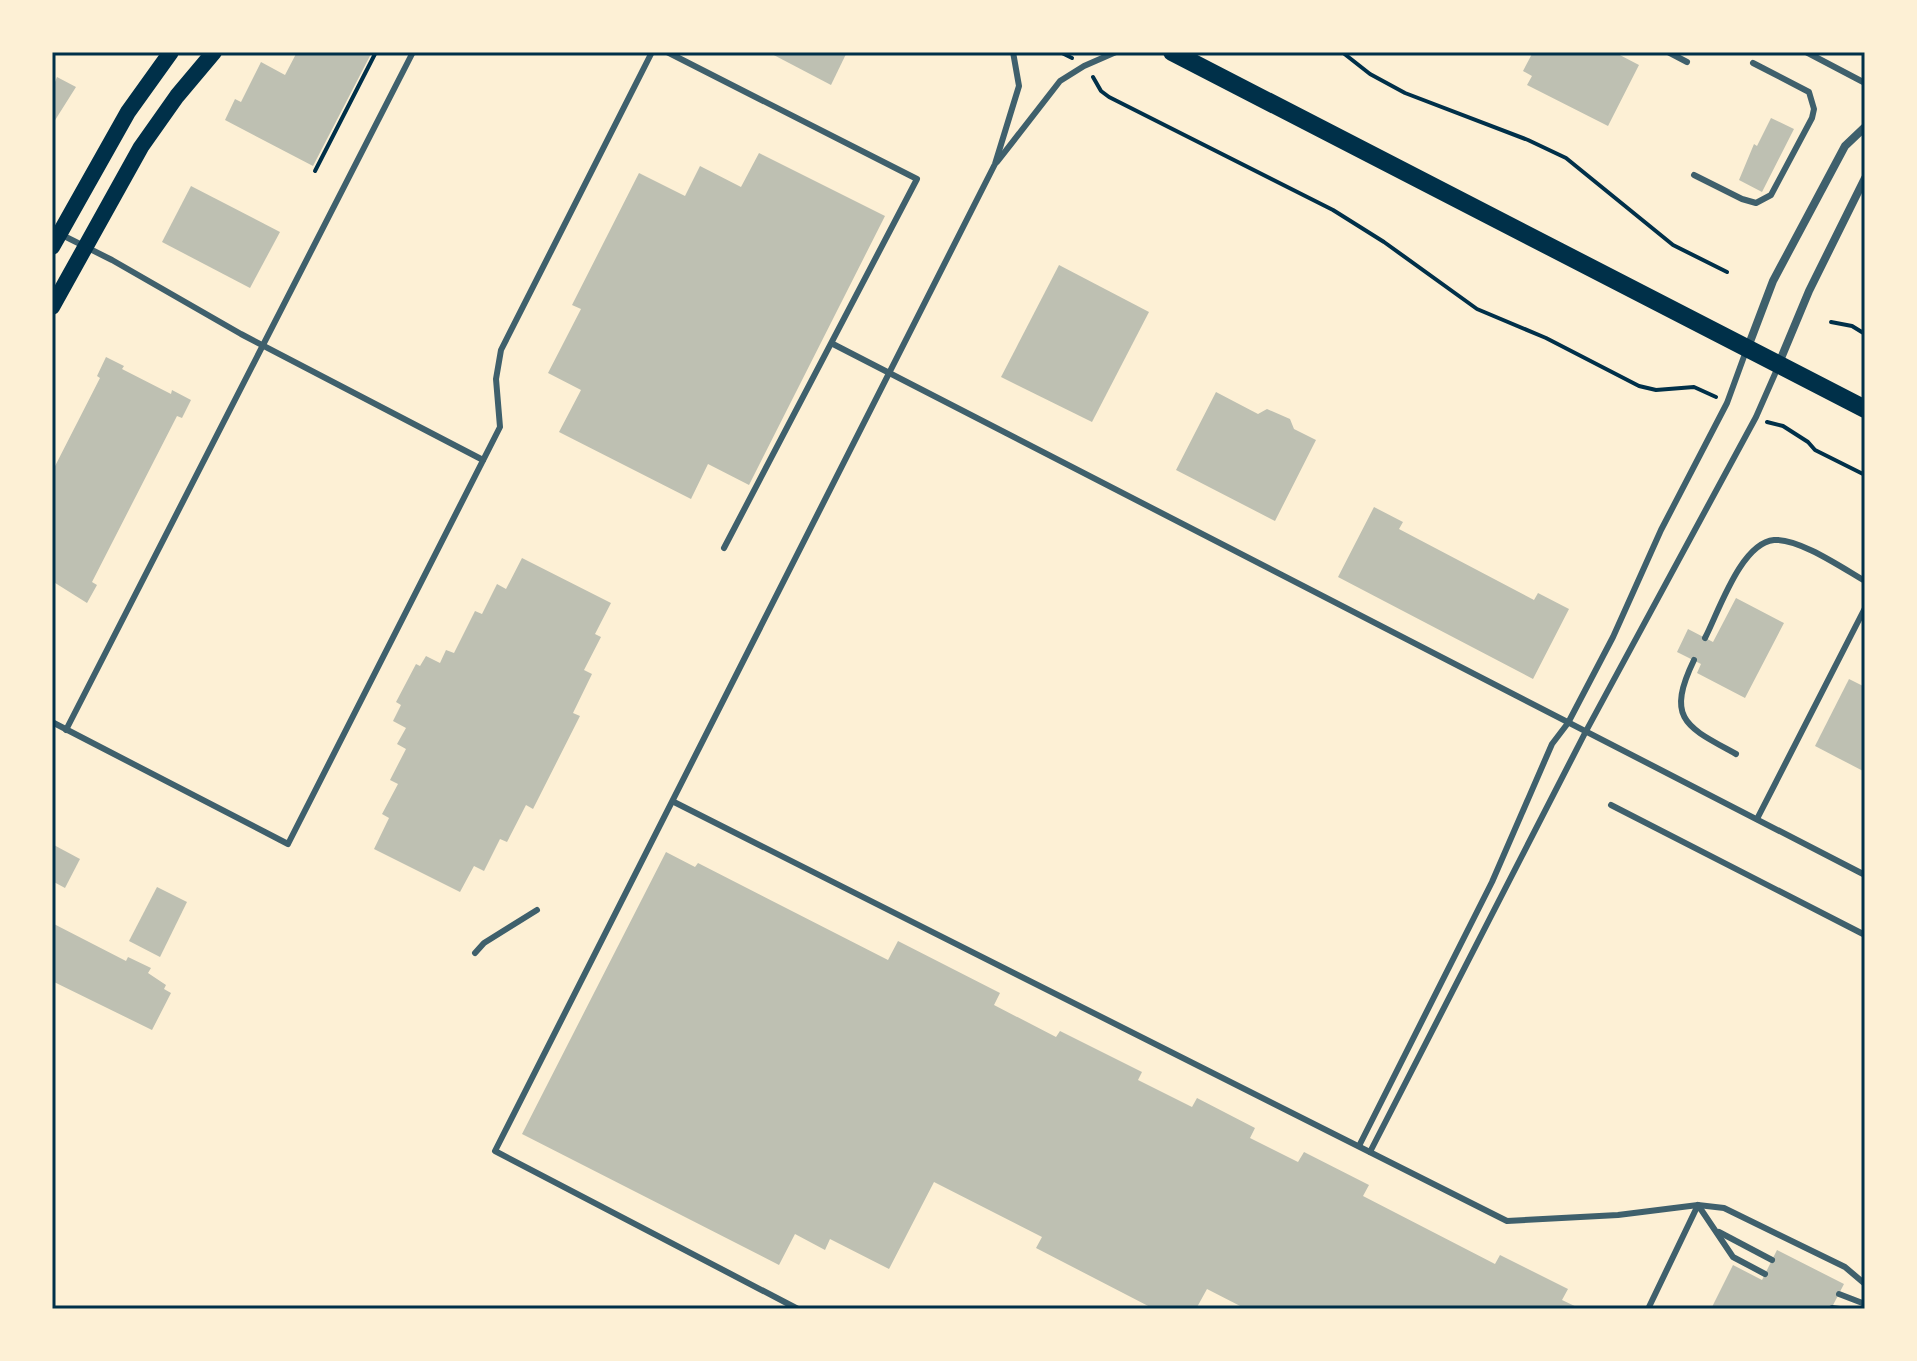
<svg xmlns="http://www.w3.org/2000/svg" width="1917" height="1361" font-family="Inter,sans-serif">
  <rect width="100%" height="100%" fill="#fdf0d5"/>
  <!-- building -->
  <g fill="#bec0b2">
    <path d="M 297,52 L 372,52 L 313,166 L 225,120 L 235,99 L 241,102 L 261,62 L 285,75 Z"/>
    <path d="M 768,52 L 847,52 L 831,85 Z"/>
    <path d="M 1533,52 L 1614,52 L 1639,65 L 1608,126 L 1527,85 L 1532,76 L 1523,71 Z"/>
    <path d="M 57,77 L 76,87 L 52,125 L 52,80 L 55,82 Z"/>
    <path d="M 1771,118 L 1794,129 L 1762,192 L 1739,180 L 1754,144 L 1757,146 Z"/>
    <path d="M 759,153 L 885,216 L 749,485 L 708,464 L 691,499 L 559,432 L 581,390 L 548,373 L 581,309 L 572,305 L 639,173 L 685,196 L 700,166 L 741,187 Z"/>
    <path d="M 191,186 L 280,232 L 250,288 L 162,242 Z"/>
    <path d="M 1059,265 L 1149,312 L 1092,422 L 1001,377 Z"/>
    <path d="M 106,357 L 124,366 L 122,369 L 171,394 L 172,390 L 191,400 L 182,418 L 177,416 L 92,582 L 97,585 L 87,603 L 52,581 L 52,472 L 100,378 L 97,376 Z"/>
    <path d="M 1216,392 L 1258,414 L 1267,409 L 1290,419 L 1294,429 L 1316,440 L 1275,521 L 1176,470 Z"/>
    <path d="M 1374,507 L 1403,522 L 1399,529 L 1534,600 L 1538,593 L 1569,609 L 1533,679 L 1338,577 Z"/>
    <path d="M 522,558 L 611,603 L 595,634 L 601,637 L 584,670 L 592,674 L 573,713 L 580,716 L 533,809 L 526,805 L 507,842 L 500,839 L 484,871 L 474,866 L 460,892 L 374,849 L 389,818 L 382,814 L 398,784 L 390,780 L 406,749 L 397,744 L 406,728 L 393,721 L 401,705 L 396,702 L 416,664 L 420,666 L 426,656 L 440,663 L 446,650 L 454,653 L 475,611 L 482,614 L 497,584 L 506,589 Z"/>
    <path d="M 1736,598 L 1784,623 L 1745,698 L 1697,673 L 1701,664 L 1677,652 L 1688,629 L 1713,642 Z"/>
    <path d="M 1849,679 L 1865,687 L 1865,772 L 1815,746 Z"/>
    <path d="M 52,844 L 80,859 L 65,888 L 52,881 Z"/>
    <path d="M 666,852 L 695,867 L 698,863 L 888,960 L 898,941 L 1000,993 L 994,1005 L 1056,1037 L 1060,1031 L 1142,1072 L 1138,1080 L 1192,1107 L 1197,1098 L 1255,1128 L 1250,1138 L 1298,1162 L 1304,1152 L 1369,1185 L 1363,1196 L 1495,1264 L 1500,1255 L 1568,1289 L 1562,1300 L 1581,1309 L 1246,1309 L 1207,1289 L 1196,1309 L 1154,1309 L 1036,1248 L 1042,1237 L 934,1182 L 889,1269 L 830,1239 L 825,1250 L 795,1234 L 779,1265 L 522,1134 Z"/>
    <path d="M 157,887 L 187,902 L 160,957 L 129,941 Z"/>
    <path d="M 52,923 L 126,961 L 128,957 L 151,968 L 148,973 L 166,985 L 164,989 L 171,993 L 152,1030 L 52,981 Z"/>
    <path d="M 1777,1250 L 1844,1284 L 1831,1309 L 1711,1309 L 1733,1265 L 1762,1280 Z"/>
  </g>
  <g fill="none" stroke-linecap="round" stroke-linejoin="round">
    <!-- path -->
    <g stroke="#003049" stroke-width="4">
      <path d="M 1060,52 L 1072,58"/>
      <path d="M 1342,52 L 1370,74 L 1405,93 L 1528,140 L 1566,158 L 1673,245 L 1727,272"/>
      <path d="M 1093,77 L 1101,91 L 1109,97 L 1333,210 L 1384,242 L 1477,309 L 1546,338 L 1639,386 L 1656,390 L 1694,387 L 1716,397"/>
      <path d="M 315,171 L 376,52"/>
      <path d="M 1831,322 L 1852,326 L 1865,334"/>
      <path d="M 1767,422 L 1783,426 L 1808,442 L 1815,450 L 1865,475"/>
    </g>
    <!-- service -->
    <g stroke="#3f606c" stroke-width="6">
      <path d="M 667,52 L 917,179 L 724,548"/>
      <path d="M 1668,52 L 1687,62"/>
      <path d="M 1806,52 L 1865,83"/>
      <path d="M 997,162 L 1060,81 L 1084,66 L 1116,52"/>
      <path d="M 1694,175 L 1742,199 L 1756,203 L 1771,195 L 1812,118 L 1814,109 L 1809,92 L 1753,63"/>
      <path d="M 52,230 L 112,260 L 241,334 L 483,460"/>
      <path d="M 833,344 L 1865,875"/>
      <path d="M 1705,638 C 1719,611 1741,543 1774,540 C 1799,538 1844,569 1865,581"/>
      <path d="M 1694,660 C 1665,720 1687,727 1736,754"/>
      <path d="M 52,722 L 288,844 L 500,427 L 496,379 L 501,350 L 652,52"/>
      <path d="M 66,730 L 413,52"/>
      <path d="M 674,802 L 1507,1221 L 1618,1215 L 1698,1205 L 1724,1208 L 1845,1267 L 1865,1284"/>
      <path d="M 1611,805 L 1865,935"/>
      <path d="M 1757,819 L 1865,608"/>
      <path d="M 475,953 L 484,943 L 537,910"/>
      <path d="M 1359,1146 L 1492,882 L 1552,744 L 1568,723 L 1613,637 L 1661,530 L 1727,403 L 1746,351"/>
      <path d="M 1370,1152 L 1585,733 L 1756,417 L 1778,367"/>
      <path d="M 1719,1232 L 1772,1260"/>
      <path d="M 1839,1294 L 1865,1304"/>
      <path d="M 1832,1308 L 1840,1309"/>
      <path d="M 798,1309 L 495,1151 L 995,164 L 1019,86 L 1013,52"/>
      <path d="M 1648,1309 L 1698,1205 L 1733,1257 L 1765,1274"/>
    </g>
    <!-- minor -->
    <g stroke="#3f606c" stroke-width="8">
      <path d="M 1748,347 L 1773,281 L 1845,146 L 1865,127"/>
      <path d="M 1779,363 L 1809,291 L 1865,178"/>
    </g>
    <!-- secondary -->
    <g stroke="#003049" stroke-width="16">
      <path d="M 52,247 L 128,112 L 171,52"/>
      <path d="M 52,307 L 141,147 L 177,96 L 214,52"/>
    </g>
    <!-- primary -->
    <path stroke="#003049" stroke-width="18" d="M 1172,52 L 1865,409"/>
  </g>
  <!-- border -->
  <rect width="1917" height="1361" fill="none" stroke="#fdf0d5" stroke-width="108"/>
  <rect x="54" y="54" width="1809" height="1253" fill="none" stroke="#003049" stroke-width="3"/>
</svg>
